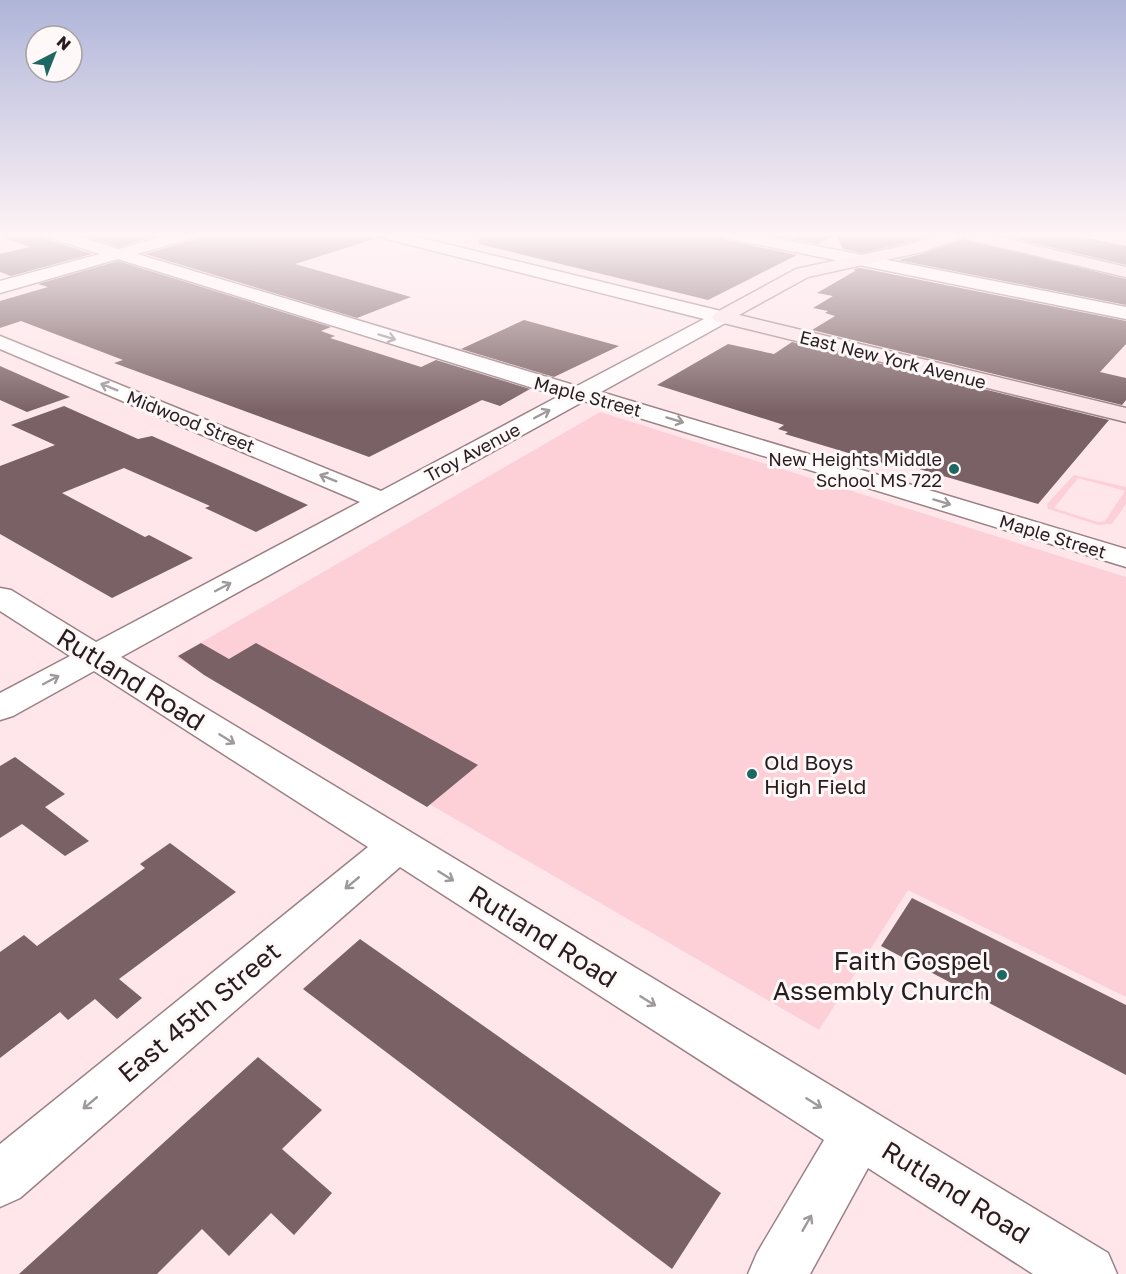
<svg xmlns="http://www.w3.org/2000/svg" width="1126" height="1274" font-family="'Golos Text',sans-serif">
  <rect width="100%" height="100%" fill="#fee6ea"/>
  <!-- green -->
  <g fill="#fdd0d8" fill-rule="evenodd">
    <path d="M 600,412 L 1126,577 L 1126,997 L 908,890 L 819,1030 L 176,657 Z"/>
    <path d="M 1074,475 L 1126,487 L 1126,504 L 1112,524 L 1098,525 L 1048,509 L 1047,504 ZM 1078,478 L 1125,491 L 1105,521 L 1098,522 L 1054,508 Z"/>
  </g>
  <!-- building -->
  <g fill="#7a6165">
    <path d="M 6,233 L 40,233 L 43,238 L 92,254 L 11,276 L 0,272 L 0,254 L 30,247 L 5,238 Z"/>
    <path d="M 75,233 L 166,233 L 119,247 Z"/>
    <path d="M 204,233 L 371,233 L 374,239 L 295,264 L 411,297 L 357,318 L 145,254 L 201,238 Z"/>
    <path d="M 480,233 L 716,233 L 726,240 L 797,255 L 708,300 L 479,244 Z"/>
    <path d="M 763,233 L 935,233 L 911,242 L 862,253 L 843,249 L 836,235 L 818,244 Z"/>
    <path d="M 992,233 L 1064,233 L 1126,246 L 1126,265 Z"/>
    <path d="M 963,239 L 1126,279 L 1126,305 L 898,260 L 922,254 Z"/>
    <path d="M 118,261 L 331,327 L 321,331 L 335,336 L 330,338 L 421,367 L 436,360 L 530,389 L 500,406 L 482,400 L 369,457 L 114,363 L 123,360 L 21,321 L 0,328 L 0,301 L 48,287 L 38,284 Z"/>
    <path d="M 861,268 L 1126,321 L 1126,344 L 1100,372 L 1126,378 L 1126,400 L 1122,405 L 812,330 L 835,316 L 825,313 L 828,311 L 813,308 L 833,296 L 817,293 L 855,271 L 854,269 Z"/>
    <path d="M 524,320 L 575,334 L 619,346 L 554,377 L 461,349 Z"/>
    <path d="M 792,342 L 1109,420 L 1038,504 L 899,463 L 895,467 L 785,434 L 788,432 L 778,429 L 784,425 L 657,385 L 728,344 L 774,354 Z"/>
    <path d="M 0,366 L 70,397 L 27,412 L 0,400 Z"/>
    <path d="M 64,406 L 138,439 L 152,436 L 308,505 L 256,532 L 205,508 L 210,506 L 124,468 L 62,493 L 145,537 L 149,535 L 193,558 L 112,598 L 0,534 L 0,466 L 55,445 L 11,425 Z"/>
    <path d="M 201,643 L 229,659 L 256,643 L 478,765 L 427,807 L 204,675 L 178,656 Z"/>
    <path d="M 15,757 L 65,794 L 45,807 L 89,841 L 65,856 L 22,824 L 0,838 L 0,766 Z"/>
    <path d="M 170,843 L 236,892 L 119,979 L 142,998 L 117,1019 L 95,999 L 68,1020 L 60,1012 L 0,1058 L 0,952 L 24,935 L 37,946 L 145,868 L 140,864 Z"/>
    <path d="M 912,898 L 1126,1005 L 1126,1075 L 881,946 Z"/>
    <path d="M 360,939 L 721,1193 L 672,1269 L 303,989 Z"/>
    <path d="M 258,1057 L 322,1110 L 282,1149 L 332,1193 L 294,1235 L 271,1213 L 229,1256 L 202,1229 L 157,1274 L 19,1274 Z"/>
  </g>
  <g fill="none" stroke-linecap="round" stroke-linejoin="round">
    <defs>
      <g id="minor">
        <path d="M 42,233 L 67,233 L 119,249 L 175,233 L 202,233 L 200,236 L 137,254 L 577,386 L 704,319 L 375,236 L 373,233 L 401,233 L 729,313 L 732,317 L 729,321 L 601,392 L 1126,549 L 1126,567 L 584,401 L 121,657 L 1108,1253 L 1117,1274 L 1033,1274 L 868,1168 L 810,1274 L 748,1274 L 757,1253 L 824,1140 L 400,867 L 20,1198 L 0,1207 L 0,1144 L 368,847 L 94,671 L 13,716 L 0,720 L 0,693 L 70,656 L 0,611 L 0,588 L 11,590 L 96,642 L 360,502 L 0,349 L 0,336 L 381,491 L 559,396 L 118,259 L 0,293 L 0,281 L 100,254 L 44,236 Z"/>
        <path d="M 718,233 L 751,233 L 1126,307 L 1126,319 L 726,238 Z"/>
      </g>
      <path id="secondary" d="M 942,233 L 982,233 L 1126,267 L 1126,277 L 973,241 L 963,237 L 922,252 L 808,277 L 739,315 L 1126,408 L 1126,422 L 715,321 L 712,317 L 715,313 L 796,269 L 912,244 Z"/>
    </defs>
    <!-- minor casing -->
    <use href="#minor" stroke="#9b8084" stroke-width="3"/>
    <!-- secondary casing -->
    <use href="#secondary" stroke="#9b8084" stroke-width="3"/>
    <!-- minor -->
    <use href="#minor" fill="#fff" fill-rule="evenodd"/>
    <!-- secondary -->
    <use href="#secondary" fill="#fce5e9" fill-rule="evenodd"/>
  </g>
  <!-- one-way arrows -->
  <defs><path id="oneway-shaft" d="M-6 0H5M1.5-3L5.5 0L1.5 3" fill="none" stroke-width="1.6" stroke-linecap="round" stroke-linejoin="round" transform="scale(1.5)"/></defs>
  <g stroke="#9e999a">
    <use href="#oneway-shaft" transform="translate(387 337) rotate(17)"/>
    <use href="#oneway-shaft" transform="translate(109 387) rotate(-158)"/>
    <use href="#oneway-shaft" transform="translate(542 414) rotate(-28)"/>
    <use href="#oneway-shaft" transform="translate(675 420) rotate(17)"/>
    <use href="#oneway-shaft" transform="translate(328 478) rotate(-158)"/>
    <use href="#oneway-shaft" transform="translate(942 502) rotate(17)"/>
    <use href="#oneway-shaft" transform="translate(223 587) rotate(-28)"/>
    <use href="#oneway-shaft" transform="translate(51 680) rotate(-28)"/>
    <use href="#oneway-shaft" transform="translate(227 739) rotate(32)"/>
    <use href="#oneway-shaft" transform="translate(446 876) rotate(32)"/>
    <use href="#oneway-shaft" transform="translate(352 883) rotate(140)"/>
    <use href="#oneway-shaft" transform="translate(648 1001) rotate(32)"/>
    <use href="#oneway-shaft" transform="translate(90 1103) rotate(140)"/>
    <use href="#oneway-shaft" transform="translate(814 1103) rotate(32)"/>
    <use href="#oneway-shaft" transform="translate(807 1223) rotate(-60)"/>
  </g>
  <!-- sky -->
  <linearGradient id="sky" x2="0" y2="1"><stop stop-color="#afb5d9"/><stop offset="0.57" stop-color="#fff4f6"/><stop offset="1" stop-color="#fff4f6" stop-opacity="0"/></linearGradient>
  <rect width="1126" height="412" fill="url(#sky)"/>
  <!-- markers -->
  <g fill="#1d6862" stroke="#fef8f9" stroke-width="2">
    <circle cx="954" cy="469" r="6"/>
    <circle cx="752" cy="774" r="6"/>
    <circle cx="1002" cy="975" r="6"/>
  </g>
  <g text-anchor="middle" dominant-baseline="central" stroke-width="6" stroke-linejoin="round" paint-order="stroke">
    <!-- far-street labels -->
    <g font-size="18" fill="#271c1e" stroke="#fef8f9">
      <text transform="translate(893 359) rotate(14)">East New York Avenue</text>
      <text transform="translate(588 396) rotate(15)">Maple Street</text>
      <text transform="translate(191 421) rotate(22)">Midwood Street</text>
      <text transform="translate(472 452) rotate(-28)">Troy Avenue</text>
      <text transform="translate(1053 536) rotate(17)">Maple Street</text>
    </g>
    <!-- far-poi labels -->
    <g font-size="18" fill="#271c1e" stroke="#fef8f9" text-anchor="end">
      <text x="942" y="459">New Heights Middle<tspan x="942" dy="21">School MS 722</tspan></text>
    </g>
    <!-- poi labels -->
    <g font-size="21" fill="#271c1e" stroke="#fef8f9" text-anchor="start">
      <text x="764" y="762">Old Boys<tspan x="764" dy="24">High Field</tspan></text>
    </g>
    <!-- near-street labels -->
    <g font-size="26" fill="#271c1e" stroke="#fef8f9">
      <text transform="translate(131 679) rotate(32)">Rutland Road</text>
      <text transform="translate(543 936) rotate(32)">Rutland Road</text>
      <text transform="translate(199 1012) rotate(-40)">East 45th Street</text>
      <text transform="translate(956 1192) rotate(32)">Rutland Road</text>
    </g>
    <!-- near-poi labels -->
    <g font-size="26" fill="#271c1e" stroke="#fef8f9" text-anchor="end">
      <text x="990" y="960">Faith Gospel<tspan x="990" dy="30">Assembly Church</tspan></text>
    </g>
  </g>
  <!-- north arrow -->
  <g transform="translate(54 54) rotate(42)"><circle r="28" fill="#fef8f9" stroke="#a8a0a1" stroke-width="1.5"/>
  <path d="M0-4.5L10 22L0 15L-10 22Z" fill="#1d6862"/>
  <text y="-9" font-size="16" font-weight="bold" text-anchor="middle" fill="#271c1e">N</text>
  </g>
</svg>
